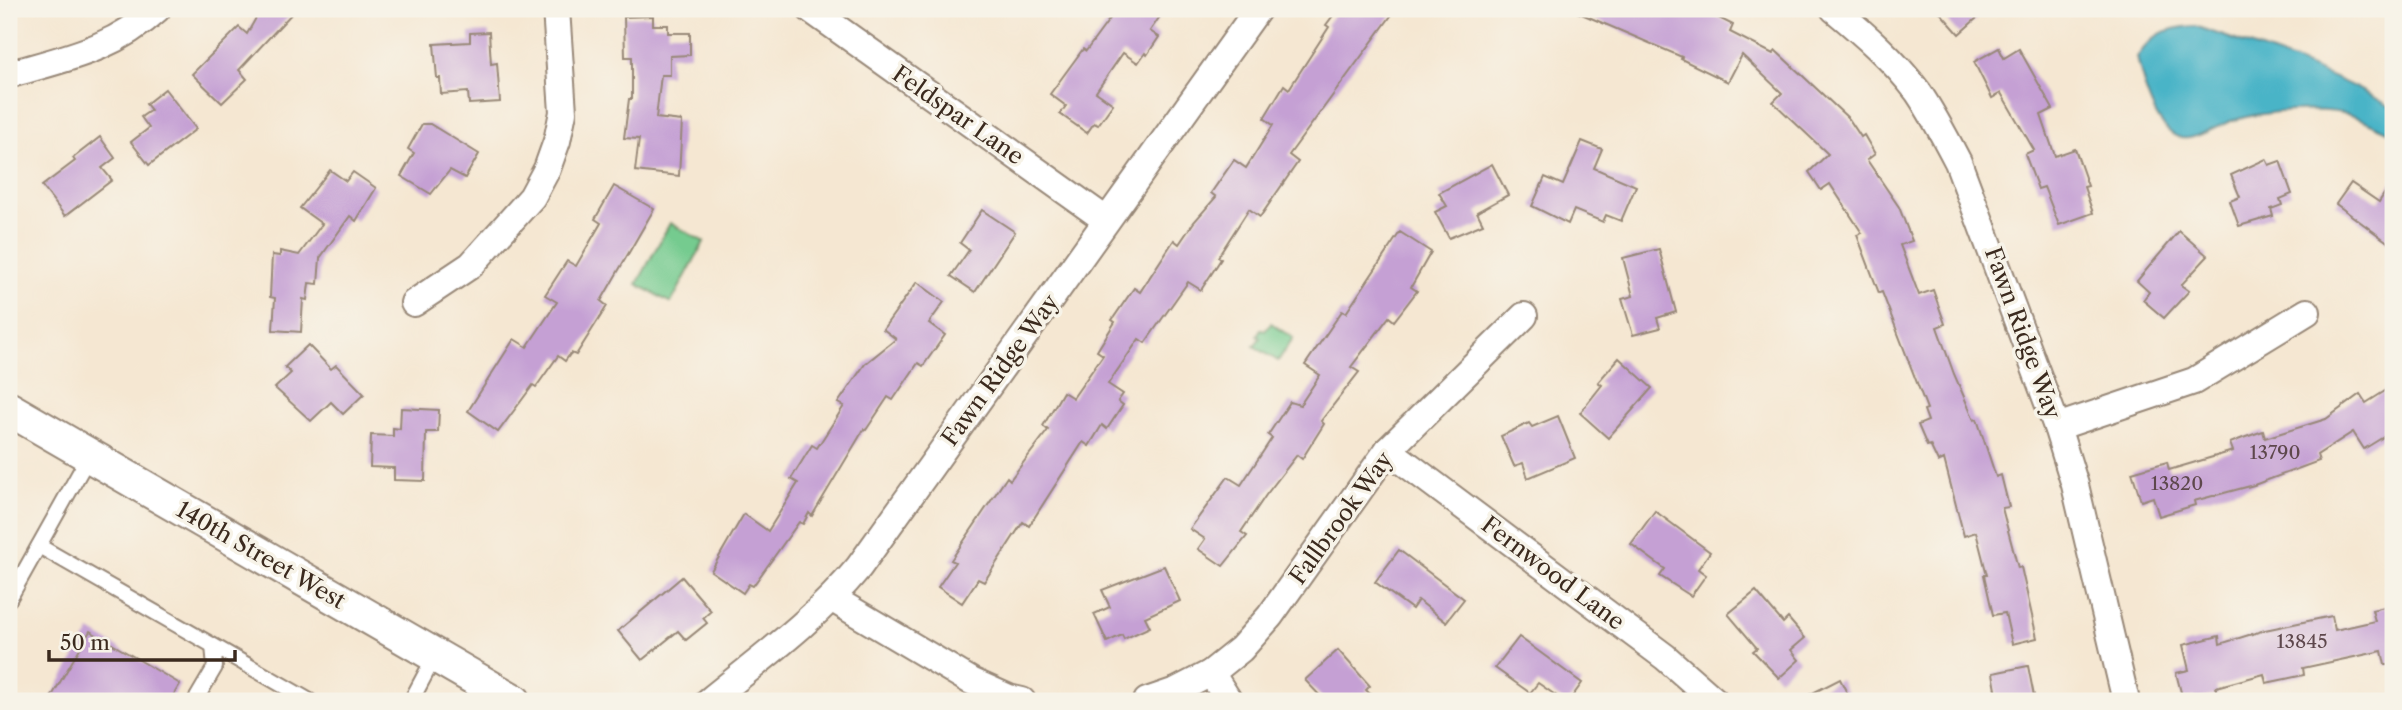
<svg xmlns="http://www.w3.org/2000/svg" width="2402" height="710" font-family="'Libre Caslon Text',serif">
  <rect width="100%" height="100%" fill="#f7f3e8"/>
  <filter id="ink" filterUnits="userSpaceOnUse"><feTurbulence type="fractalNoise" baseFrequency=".0143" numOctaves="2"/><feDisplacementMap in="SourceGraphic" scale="14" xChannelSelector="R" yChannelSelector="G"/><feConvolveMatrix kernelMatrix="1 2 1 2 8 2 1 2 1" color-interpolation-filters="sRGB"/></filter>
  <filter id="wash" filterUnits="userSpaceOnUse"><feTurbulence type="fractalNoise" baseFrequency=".00686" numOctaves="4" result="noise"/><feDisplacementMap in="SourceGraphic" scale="28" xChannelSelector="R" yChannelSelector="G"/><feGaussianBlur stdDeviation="1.57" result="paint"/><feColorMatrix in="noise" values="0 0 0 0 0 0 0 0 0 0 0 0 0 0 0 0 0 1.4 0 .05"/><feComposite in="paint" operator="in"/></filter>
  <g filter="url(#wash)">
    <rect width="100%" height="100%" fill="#f5e7d2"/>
    <!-- green -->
    <g fill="#75cb8f" stroke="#587a56" stroke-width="2">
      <path d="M 670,223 L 704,242 L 671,303 L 637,284 Z"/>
      <path d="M 1271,323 L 1293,338 L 1278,361 L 1254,346 L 1260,338 L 1257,335 L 1261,329 L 1265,331 Z"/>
    </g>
    <!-- water -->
    <path fill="#49b4c7" stroke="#426f72" stroke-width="2" d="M 2195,26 C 2263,50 2332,71 2393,108 L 2393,133 C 2380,128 2367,121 2354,116 C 2323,106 2262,111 2231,121 C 2220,125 2192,141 2181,138 C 2154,131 2142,80 2137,57 C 2155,32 2166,28 2195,26 Z"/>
    <g id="blocks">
      <!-- building -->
      <g fill="#c5a0d4">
        <path d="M 261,9 L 296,9 L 239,70 L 247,79 L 222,103 L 192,74 L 239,27 L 247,34 Z"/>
        <path d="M 1117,9 L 1165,9 L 1150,31 L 1159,37 L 1147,55 L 1145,53 L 1138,63 L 1123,53 L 1096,92 L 1113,104 L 1098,125 L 1094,123 L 1087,133 L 1060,114 L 1066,106 L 1050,94 L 1083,49 L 1086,51 Z"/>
        <path d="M 1338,9 L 1396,9 L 1289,155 L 1298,162 L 1260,217 L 1249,209 L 1218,257 L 1221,259 L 1201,290 L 1188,282 L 1145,343 L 1139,339 L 1108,384 L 1123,394 L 1118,401 L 1123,405 L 1107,429 L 1102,425 L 1089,446 L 1083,442 L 1029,526 L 1023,522 L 984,582 L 978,579 L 962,603 L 938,587 L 955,562 L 951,560 L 1007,477 L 1010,480 L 1048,430 L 1043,426 L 1063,392 L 1073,398 L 1103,355 L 1097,351 L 1115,322 L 1112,320 L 1134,288 L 1140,292 L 1174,240 L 1179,244 L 1194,222 L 1216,197 L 1211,193 L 1234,160 L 1246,168 L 1273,125 L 1264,118 L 1284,85 L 1289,89 L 1329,27 L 1326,25 Z"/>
        <path d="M 1570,9 L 1701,9 L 1733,25 L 1730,32 L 1773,54 L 1776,51 L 1849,119 L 1861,137 L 1864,135 L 1875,154 L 1867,160 L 1899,207 L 1912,241 L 1900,245 L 1919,295 L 1933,290 L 1945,324 L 1937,327 L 1954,374 L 1974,420 L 1977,419 L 1996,477 L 2001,475 L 2009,507 L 2002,508 L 2018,568 L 2021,567 L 2037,638 L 2012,644 L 2005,613 L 1993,615 L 1984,575 L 1987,575 L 1976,532 L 1964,536 L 1944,459 L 1938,462 L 1930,445 L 1927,446 L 1918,425 L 1928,421 L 1924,410 L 1927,409 L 1882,292 L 1879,293 L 1857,235 L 1862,233 L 1830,184 L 1821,190 L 1809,172 L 1828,154 L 1773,102 L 1782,93 L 1742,55 L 1728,82 L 1681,59 L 1682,57 Z"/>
        <path d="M 1937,9 L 1987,9 L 1959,34 Z"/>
        <path d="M 653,16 L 653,25 L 668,25 L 668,33 L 690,33 L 690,55 L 670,56 L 670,75 L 661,75 L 656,118 L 682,121 L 679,176 L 635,171 L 639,139 L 624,138 L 629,99 L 632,99 L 632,57 L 625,57 L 624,17 Z"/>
        <path d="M 489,32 L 491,64 L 497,63 L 500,102 L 469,104 L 468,92 L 441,94 L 440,78 L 437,78 L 434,44 L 470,42 L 470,33 Z"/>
        <path d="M 1999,48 L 2004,58 L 2019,49 L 2053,109 L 2041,115 L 2055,156 L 2075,149 L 2088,186 L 2084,187 L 2093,213 L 2059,225 L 2044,187 L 2038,189 L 2025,154 L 2034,150 L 2001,93 L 1992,98 L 1974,62 Z"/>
        <path d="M 165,89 L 196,129 L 149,165 L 131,142 L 149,128 L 141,117 L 151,110 L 146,104 Z"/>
        <path d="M 422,124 L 430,124 L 479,154 L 465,178 L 450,170 L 431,194 L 401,176 L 414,153 L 408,149 Z"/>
        <path d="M 100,137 L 115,158 L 102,168 L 112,180 L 65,216 L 42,186 L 75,161 L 73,158 Z"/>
        <path d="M 1582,141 L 1602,149 L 1594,168 L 1636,186 L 1621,221 L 1606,215 L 1603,222 L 1574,210 L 1568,224 L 1532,206 L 1545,177 L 1563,185 Z"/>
        <path d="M 2266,159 L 2269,165 L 2280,161 L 2292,194 L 2280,199 L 2282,205 L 2271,209 L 2273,216 L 2239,226 L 2230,201 L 2240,197 L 2231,175 Z"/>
        <path d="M 1492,164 L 1508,195 L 1477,212 L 1483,224 L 1449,238 L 1435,212 L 1447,206 L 1439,193 Z"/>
        <path d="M 330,170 L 346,181 L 353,172 L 376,188 L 356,221 L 350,216 L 320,258 L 318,284 L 309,283 L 307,300 L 303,299 L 301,332 L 273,330 L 275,298 L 270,297 L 272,255 L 280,256 L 280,251 L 299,255 L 322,224 L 300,208 Z"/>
        <path d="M 2393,180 L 2393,246 L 2336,204 L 2351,183 L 2379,202 Z"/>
        <path d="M 614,186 L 654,209 L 601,301 L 607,306 L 576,355 L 571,353 L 565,361 L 558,356 L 536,387 L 533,385 L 498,432 L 468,411 L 514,339 L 527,347 L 557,302 L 545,295 L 567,261 L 576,266 L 601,223 L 595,219 Z"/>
        <path d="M 982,210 L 1015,232 L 975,292 L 951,276 L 969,250 L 960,243 Z"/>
        <path d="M 2179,231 L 2208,256 L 2181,285 L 2189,291 L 2164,318 L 2143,300 L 2149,292 L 2137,281 Z"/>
        <path d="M 1400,232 L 1431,252 L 1411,287 L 1417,291 L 1394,321 L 1389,317 L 1351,367 L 1359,372 L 1321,421 L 1324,424 L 1302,459 L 1297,455 L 1266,495 L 1241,532 L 1247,536 L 1223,566 L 1198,549 L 1205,539 L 1190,529 L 1228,477 L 1241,485 L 1272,438 L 1268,435 L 1290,402 L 1300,405 L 1320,375 L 1305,365 L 1342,311 L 1346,313 Z"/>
        <path d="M 1659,249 L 1676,312 L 1657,318 L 1660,328 L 1633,335 L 1622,299 L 1633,296 L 1623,258 Z"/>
        <path d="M 917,282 L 944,302 L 929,323 L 945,335 L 923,366 L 918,363 L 893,400 L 888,397 L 866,430 L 864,429 L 812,516 L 809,513 L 803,524 L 799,522 L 753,586 L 749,584 L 743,593 L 711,571 L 727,543 L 744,514 L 768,531 L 798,483 L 791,479 L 812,445 L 817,448 L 844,406 L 838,403 L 865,364 L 896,339 L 883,329 Z"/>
        <path d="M 308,345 L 331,369 L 336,365 L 364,394 L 343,414 L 331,402 L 311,421 L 275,388 L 291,373 L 285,367 Z"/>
        <path d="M 1619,358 L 1652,388 L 1608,438 L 1580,413 L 1602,385 L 1598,382 Z"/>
        <path d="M 2393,386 L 2393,431 L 2364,449 L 2353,432 L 2317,455 L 2319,461 L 2254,485 L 2194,501 L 2195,505 L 2159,516 L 2153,497 L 2141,501 L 2132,472 L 2167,462 L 2169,470 L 2233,451 L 2230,443 L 2243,438 L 2263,431 L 2265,438 L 2326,419 L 2360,394 L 2366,403 Z"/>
        <path d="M 401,408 L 439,410 L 438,432 L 426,432 L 425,481 L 394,480 L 394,468 L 370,467 L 371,435 L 393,436 L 393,428 L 400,429 Z"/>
        <path d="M 1558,416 L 1575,458 L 1528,478 L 1523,463 L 1514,466 L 1501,436 L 1529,423 L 1532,427 Z"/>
        <path d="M 1655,511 L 1710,552 L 1698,569 L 1706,575 L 1691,596 L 1660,576 L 1665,569 L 1631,544 Z"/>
        <path d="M 1399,550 L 1464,599 L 1446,622 L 1418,600 L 1412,609 L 1375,582 Z"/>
        <path d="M 1164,566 L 1180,601 L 1145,617 L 1150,627 L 1124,639 L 1122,635 L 1107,642 L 1094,614 L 1110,607 L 1102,590 Z"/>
        <path d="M 682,577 L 711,611 L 703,618 L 707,623 L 686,640 L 678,631 L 642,660 L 618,631 Z"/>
        <path d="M 1756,591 L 1783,623 L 1788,618 L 1805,638 L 1791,650 L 1799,660 L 1779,678 L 1753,651 L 1757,648 L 1728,614 Z"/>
        <path d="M 2393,605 L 2393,665 L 2385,665 L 2382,651 L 2303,668 L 2304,675 L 2266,683 L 2264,674 L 2216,687 L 2218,694 L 2194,701 L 2194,697 L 2183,700 L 2176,673 L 2189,670 L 2183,645 L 2219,636 L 2220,644 L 2265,630 L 2332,616 L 2335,630 L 2375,621 L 2372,610 Z"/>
        <path d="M 90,631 L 180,684 L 170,701 L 49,701 Z"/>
        <path d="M 1519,637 L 1582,683 L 1569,701 L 1564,701 L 1538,683 L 1530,693 L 1495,668 Z"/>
        <path d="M 1338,650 L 1370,686 L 1366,690 L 1377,701 L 1325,701 L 1305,680 Z"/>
        <path d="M 2028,666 L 2035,701 L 1998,701 L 1993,673 Z"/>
        <path d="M 1840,679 L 1851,701 L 1797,701 Z"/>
      </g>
    </g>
  </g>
  <g filter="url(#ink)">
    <use href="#blocks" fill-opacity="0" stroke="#988878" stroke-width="2"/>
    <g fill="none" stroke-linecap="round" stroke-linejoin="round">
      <defs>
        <g id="service">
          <path d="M 39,546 L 310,701"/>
          <path d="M 9,599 L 89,456"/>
          <path d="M 195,701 L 215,667 L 213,646"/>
          <path d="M 411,701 L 435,656"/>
        </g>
        <g id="minor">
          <path d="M 810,9 L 1106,220"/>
          <path d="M 1834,9 C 1864,34 1894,60 1918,92 C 1933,114 1946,139 1958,162 L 2057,427 L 2075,485 L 2126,701"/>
          <path d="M 11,74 C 66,58 114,49 157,9"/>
          <path d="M 414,303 L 471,265 L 532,197 L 547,169 L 557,141 L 563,112 L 556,9"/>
          <path d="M 2057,427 L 2194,381 L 2307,312"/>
          <path d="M 1388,450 L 1665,657 L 1715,701"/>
          <path d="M 833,599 L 971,681 L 1009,698 L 1022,701"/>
          <path d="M 1211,673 L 1229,701"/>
          <path d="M 709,701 C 762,658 816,619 859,567 L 1258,9"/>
          <path d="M 1147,701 L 1176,691 L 1211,673 L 1241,649 L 1270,616 L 1388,450 L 1524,316"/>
        </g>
        <path id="tertiary" d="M 9,409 L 514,701"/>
      </defs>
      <!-- service casing -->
      <use href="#service" stroke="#988878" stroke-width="18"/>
      <!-- minor casing -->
      <use href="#minor" stroke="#988878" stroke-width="30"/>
      <!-- tertiary casing -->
      <use href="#tertiary" stroke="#988878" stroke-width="37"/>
      <!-- service -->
      <use href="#service" stroke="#fff" stroke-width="14"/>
      <!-- minor -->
      <use href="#minor" stroke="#fff" stroke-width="26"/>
      <!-- tertiary -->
      <use href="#tertiary" stroke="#fff" stroke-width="33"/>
    </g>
  </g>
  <g text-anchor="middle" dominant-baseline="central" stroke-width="7" stroke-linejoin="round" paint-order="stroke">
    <!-- number labels -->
    <g font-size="19" fill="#5e484c">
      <text x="2275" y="452">13790</text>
      <text x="2177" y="483">13820</text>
      <text x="2302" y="641">13845</text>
    </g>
    <!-- street labels -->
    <g font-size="23" fill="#3b2a1e" stroke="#f7f3e8">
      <text transform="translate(958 115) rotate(35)">Feldspar Lane</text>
      <text transform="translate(2023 333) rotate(70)">Fawn Ridge Way</text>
      <text transform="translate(1000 370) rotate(-54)">Fawn Ridge Way</text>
      <text transform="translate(1341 518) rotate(-54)">Fallbrook Way</text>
      <text transform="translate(261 555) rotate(30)">140th Street West</text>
      <text transform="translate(1553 573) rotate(37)">Fernwood Lane</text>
    </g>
  </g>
  <!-- margin -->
  <rect width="2402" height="710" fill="none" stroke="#f7f3e8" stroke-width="35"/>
  <!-- scale -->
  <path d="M49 650v10h186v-10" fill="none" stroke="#3b2a1e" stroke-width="3.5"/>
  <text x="60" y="650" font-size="21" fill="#3b2a1e" stroke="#f7f3e8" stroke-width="5" paint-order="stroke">50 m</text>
</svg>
